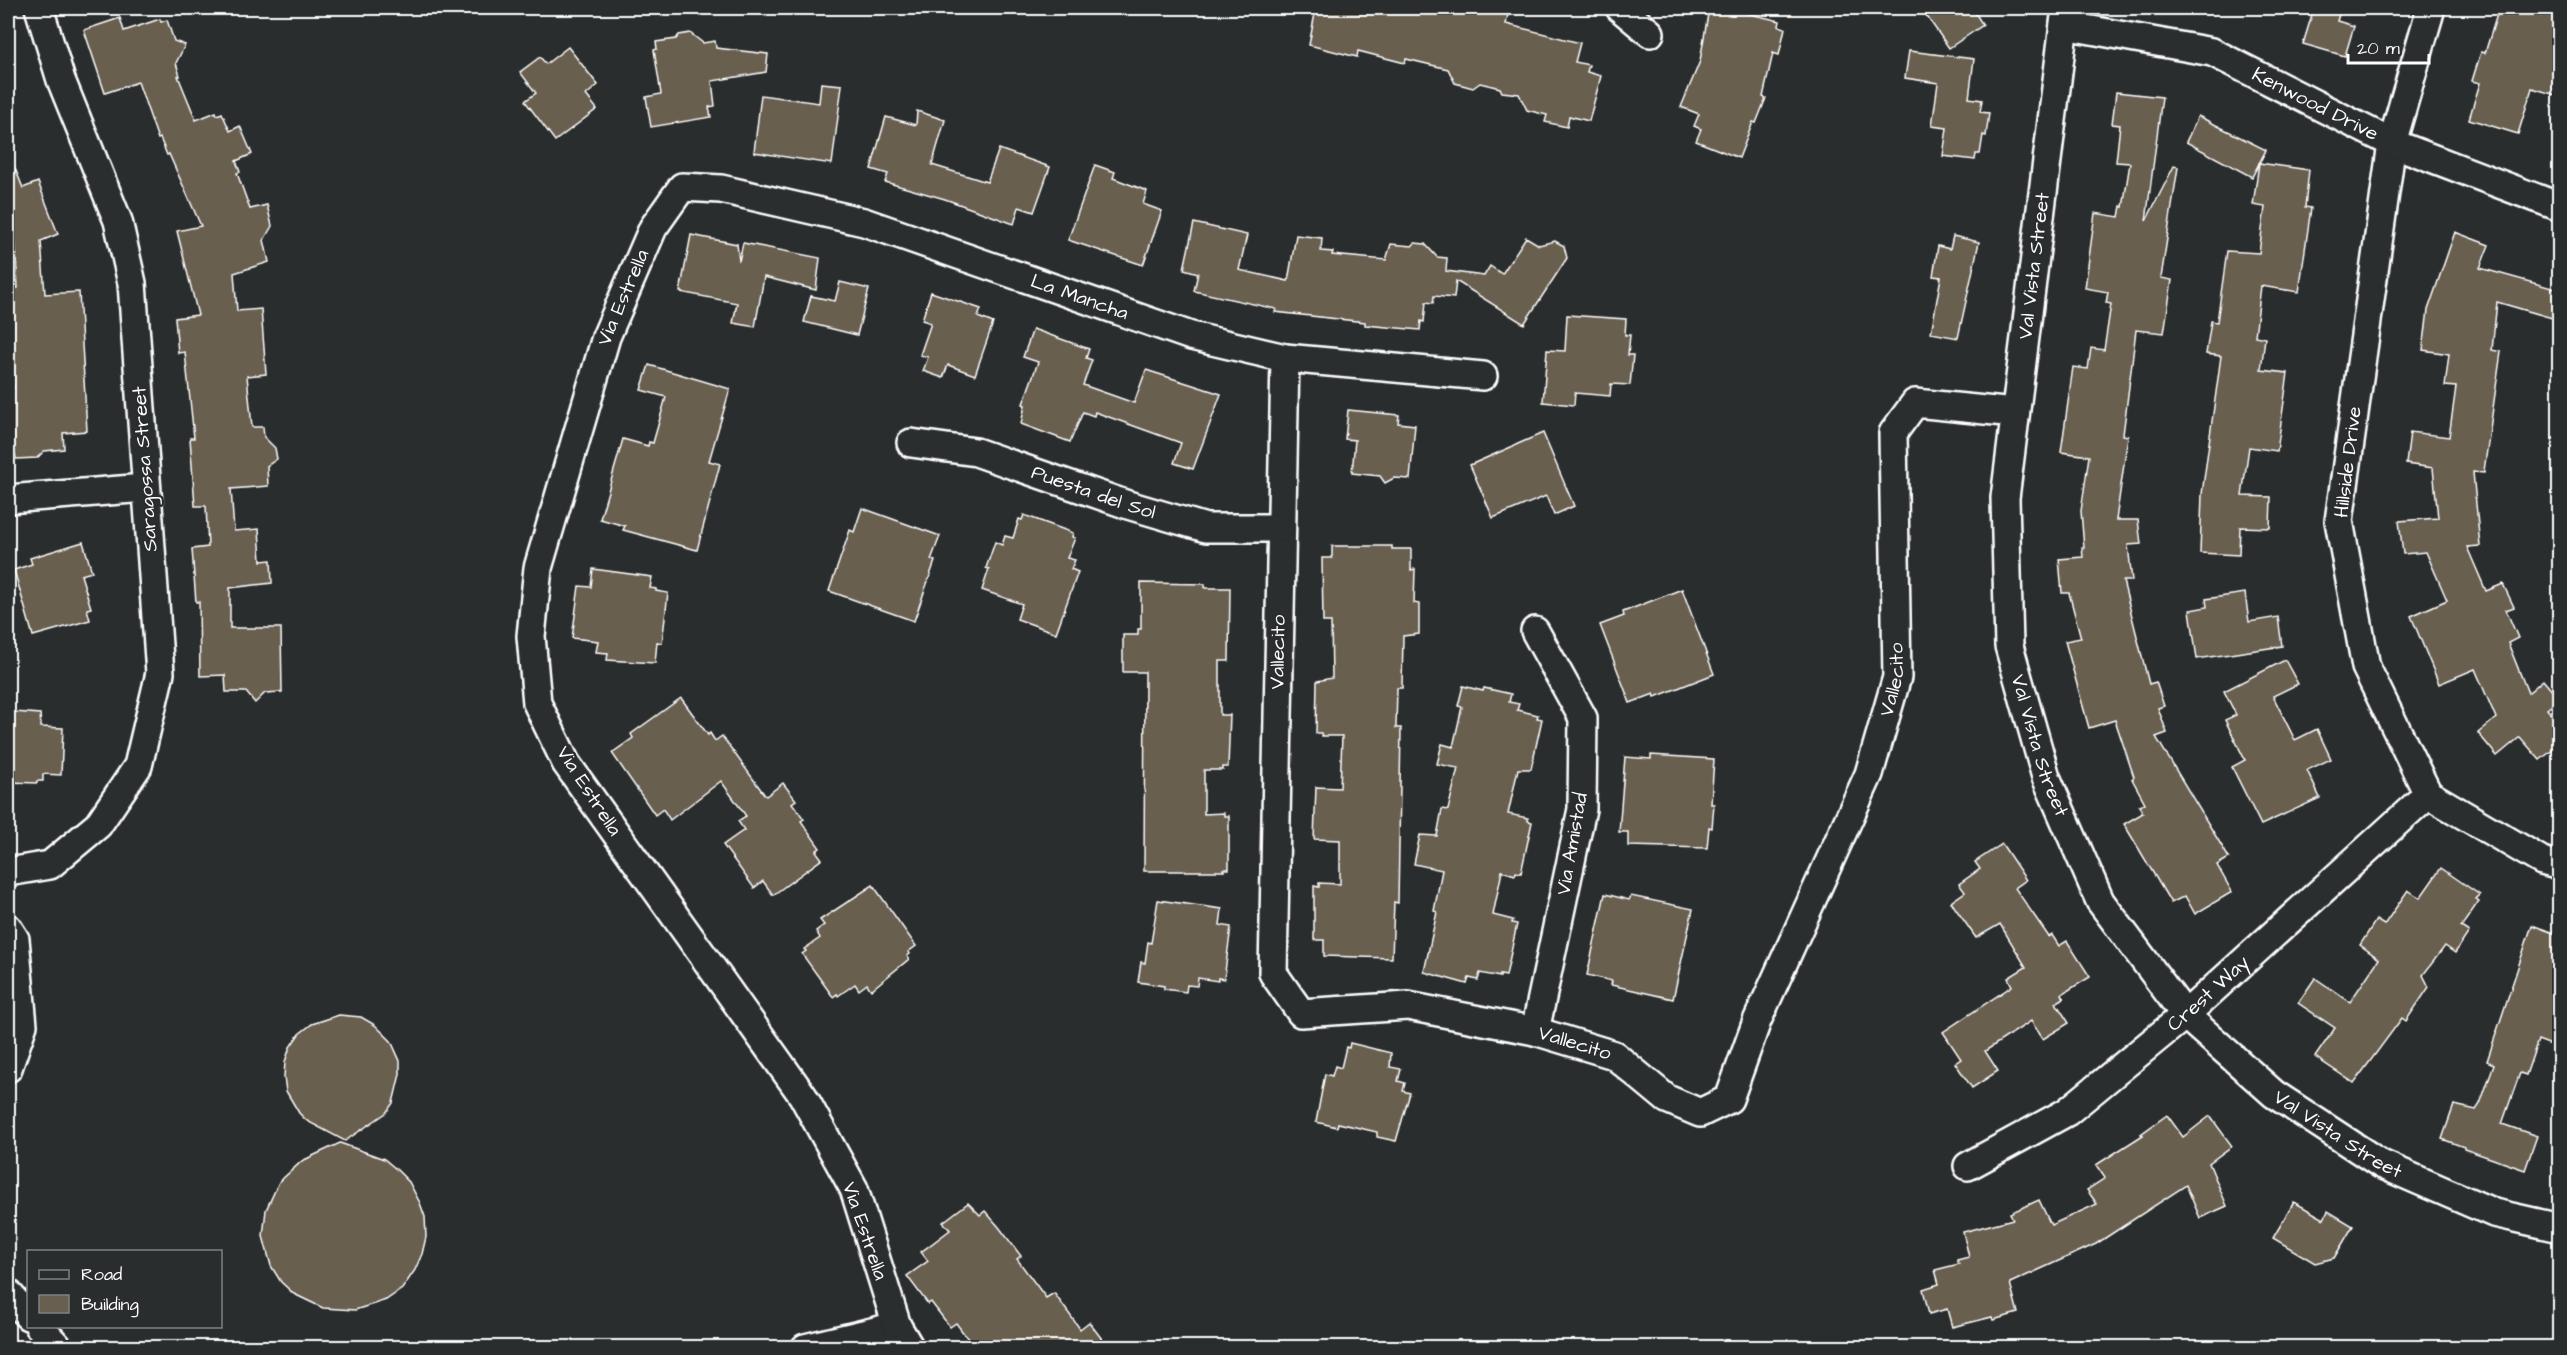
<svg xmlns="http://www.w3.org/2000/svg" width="2567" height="1355" font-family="'Architects Daughter',sans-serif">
  <rect width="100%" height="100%" fill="#2a2d2e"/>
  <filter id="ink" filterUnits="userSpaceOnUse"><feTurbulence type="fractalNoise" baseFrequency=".0167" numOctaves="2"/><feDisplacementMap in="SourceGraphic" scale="12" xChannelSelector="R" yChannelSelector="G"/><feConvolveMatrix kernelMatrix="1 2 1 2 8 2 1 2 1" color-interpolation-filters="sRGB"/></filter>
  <g filter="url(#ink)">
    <!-- building -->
    <g fill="#695f50" stroke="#fff" stroke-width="1.5">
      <path d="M 1316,8 L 1478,8 L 1508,15 L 1506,24 L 1580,43 L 1575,62 L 1589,65 L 1587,72 L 1601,76 L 1589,121 L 1569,116 L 1567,127 L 1545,122 L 1547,115 L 1527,110 L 1519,94 L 1502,92 L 1500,88 L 1480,83 L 1473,88 L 1455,83 L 1448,69 L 1406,59 L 1405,63 L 1358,51 L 1357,57 L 1309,45 Z"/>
      <path d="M 1709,8 L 1725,8 L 1780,21 L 1779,26 L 1785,28 L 1779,55 L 1773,53 L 1763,97 L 1766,98 L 1756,123 L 1753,122 L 1739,158 L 1696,141 L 1701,129 L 1694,126 L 1699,114 L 1681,107 L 1700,61 Z"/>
      <path d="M 1921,8 L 1972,8 L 1983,25 L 1949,48 Z"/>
      <path d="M 2314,8 L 2341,8 L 2337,21 L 2354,26 L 2345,56 L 2303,44 Z"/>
      <path d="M 2499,8 L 2559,8 L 2559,96 L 2532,88 L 2518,134 L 2469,119 L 2480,83 L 2472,81 L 2481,52 L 2485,53 Z"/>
      <path d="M 120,18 L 124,31 L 160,19 L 161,22 L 167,20 L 174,41 L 185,45 L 176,63 L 180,76 L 178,76 L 196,120 L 216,112 L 217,115 L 222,113 L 230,131 L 240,126 L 252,154 L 236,161 L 240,172 L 237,173 L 250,209 L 267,205 L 272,226 L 264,240 L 269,262 L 234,273 L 237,311 L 261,309 L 266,374 L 247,376 L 252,427 L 263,427 L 264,437 L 275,448 L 277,459 L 267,466 L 268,486 L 231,489 L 234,531 L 259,529 L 261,561 L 271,560 L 272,583 L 230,588 L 230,628 L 281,628 L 282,692 L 265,693 L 255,703 L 246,692 L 226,692 L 225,675 L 200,676 L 199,602 L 196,602 L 192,549 L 208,547 L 206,506 L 195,506 L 190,438 L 194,438 L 185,352 L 178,353 L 175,318 L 198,315 L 177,231 L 201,226 L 169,154 L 167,155 L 160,138 L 158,139 L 138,82 L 105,93 L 84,30 Z"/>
      <path d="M 690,33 L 703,43 L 715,41 L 716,48 L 768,54 L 766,72 L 712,81 L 715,106 L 709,107 L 711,117 L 651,127 L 646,97 L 661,94 L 654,50 L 657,49 L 656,42 L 676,39 L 679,35 Z"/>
      <path d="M 568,47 L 598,85 L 586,95 L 597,109 L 555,141 L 525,101 L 536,93 L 520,72 L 540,57 L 546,64 Z"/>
      <path d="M 1909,51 L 1974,59 L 1969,98 L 1982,100 L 1980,112 L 1989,113 L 1986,136 L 1983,135 L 1980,154 L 1976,154 L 1975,160 L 1943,156 L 1947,128 L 1932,126 L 1938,83 L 1905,78 Z"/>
      <path d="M 821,83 L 842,85 L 832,164 L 754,152 L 761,95 L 819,103 Z"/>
      <path d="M 2116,92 L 2162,97 L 2146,221 L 2174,166 L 2178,167 L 2161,278 L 2172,280 L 2164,333 L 2136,330 L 2123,435 L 2128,436 L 2116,520 L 2138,520 L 2141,544 L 2128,545 L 2132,581 L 2123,581 L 2149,684 L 2156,682 L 2164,706 L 2158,708 L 2167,733 L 2156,737 L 2229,858 L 2217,865 L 2232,892 L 2195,914 L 2185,896 L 2171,903 L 2124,824 L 2143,813 L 2139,806 L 2145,803 L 2132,779 L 2134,777 L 2115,720 L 2089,728 L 2065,641 L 2081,638 L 2069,593 L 2062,593 L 2059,559 L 2083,557 L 2082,548 L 2084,548 L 2081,511 L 2089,456 L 2061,452 L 2073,367 L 2088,369 L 2091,348 L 2104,350 L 2111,304 L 2106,303 L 2108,292 L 2085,288 L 2095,213 L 2119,217 L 2121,206 L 2123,207 L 2130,163 L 2116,162 L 2120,125 L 2112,124 Z"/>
      <path d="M 917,111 L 945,120 L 932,165 L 987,182 L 999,149 L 1050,167 L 1034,212 L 1019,207 L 1014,224 L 945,199 L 885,182 L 888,174 L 871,169 L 886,117 L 916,125 Z"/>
      <path d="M 2198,116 L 2266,150 L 2252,177 L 2186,142 Z"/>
      <path d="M 8,151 L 23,188 L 38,182 L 58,234 L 41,241 L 45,294 L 79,292 L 87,431 L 63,433 L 64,449 L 44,451 L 37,458 L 16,459 L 15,453 L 8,453 L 8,388 L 14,388 L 8,348 L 8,288 L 18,288 L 15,237 L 8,240 Z"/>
      <path d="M 2259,163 L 2309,170 L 2305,207 L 2311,208 L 2299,292 L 2261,286 L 2255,336 L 2265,338 L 2261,370 L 2288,373 L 2277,451 L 2249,447 L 2242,496 L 2271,497 L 2270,528 L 2240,527 L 2239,555 L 2200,553 L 2202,494 L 2221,356 L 2206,354 L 2211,321 L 2217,322 L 2227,251 L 2259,253 L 2265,207 L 2253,205 Z"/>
      <path d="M 1095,165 L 1115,172 L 1113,178 L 1147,191 L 1143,204 L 1162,211 L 1143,265 L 1068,240 Z"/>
      <path d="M 1194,223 L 1247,235 L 1239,270 L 1288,281 L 1296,235 L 1322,238 L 1321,251 L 1333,252 L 1332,255 L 1386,260 L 1391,244 L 1412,246 L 1415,243 L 1425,244 L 1437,257 L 1447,258 L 1446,271 L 1484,276 L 1490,266 L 1502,274 L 1526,237 L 1539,245 L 1555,241 L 1564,246 L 1567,258 L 1524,324 L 1456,281 L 1454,298 L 1434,296 L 1433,303 L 1426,302 L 1424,322 L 1421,321 L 1420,330 L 1365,325 L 1365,322 L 1275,312 L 1276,309 L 1194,291 L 1198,273 L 1184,269 Z"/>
      <path d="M 2455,232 L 2489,245 L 2480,268 L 2559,290 L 2559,320 L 2497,302 L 2492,350 L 2501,352 L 2484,471 L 2484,473 L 2473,472 L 2480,546 L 2467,547 L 2486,591 L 2503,584 L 2514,607 L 2506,610 L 2518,638 L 2508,643 L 2528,693 L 2543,680 L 2559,699 L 2547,709 L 2559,723 L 2559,745 L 2540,760 L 2520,737 L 2497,756 L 2478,733 L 2496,718 L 2475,669 L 2439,684 L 2411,616 L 2447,600 L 2426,552 L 2403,554 L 2399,521 L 2438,518 L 2433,468 L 2406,464 L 2410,432 L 2449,437 L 2456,387 L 2445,386 L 2449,354 L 2423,350 L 2428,310 Z"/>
      <path d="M 691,235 L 737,244 L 739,261 L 743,243 L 820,258 L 816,290 L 764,277 L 755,327 L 733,323 L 737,303 L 680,292 Z"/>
      <path d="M 1953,236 L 1979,242 L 1958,338 L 1931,333 L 1941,277 L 1933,276 L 1938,246 L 1950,249 Z"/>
      <path d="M 840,282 L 869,289 L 857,335 L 804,322 L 811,296 L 835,301 Z"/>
      <path d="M 931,292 L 981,309 L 978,317 L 993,323 L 975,375 L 948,365 L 943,378 L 923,371 L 928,357 L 920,355 L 931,323 L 922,320 Z"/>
      <path d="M 1567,315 L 1626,319 L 1625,335 L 1630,335 L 1628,355 L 1633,355 L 1630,385 L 1611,384 L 1610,396 L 1575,393 L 1574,405 L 1543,402 L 1547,350 L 1565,351 Z"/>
      <path d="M 1033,329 L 1089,349 L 1086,358 L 1092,360 L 1083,385 L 1134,403 L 1146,370 L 1221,394 L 1193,469 L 1174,463 L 1181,443 L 1095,412 L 1094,416 L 1083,412 L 1070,442 L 1021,424 L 1025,405 L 1023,404 L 1038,362 L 1023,357 Z"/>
      <path d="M 649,365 L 730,389 L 709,461 L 720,464 L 697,550 L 623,530 L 625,526 L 600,519 L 623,439 L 648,446 L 649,442 L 653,443 L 666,397 L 641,390 Z"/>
      <path d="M 1348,410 L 1399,415 L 1398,423 L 1415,425 L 1410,479 L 1394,478 L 1385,483 L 1380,476 L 1352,473 L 1355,440 L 1345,439 Z"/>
      <path d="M 1543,433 L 1574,506 L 1554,515 L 1546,496 L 1493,518 L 1470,465 Z"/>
      <path d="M 862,508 L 940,536 L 931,560 L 935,561 L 914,621 L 829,591 L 850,530 L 854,532 Z"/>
      <path d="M 1024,515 L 1073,533 L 1072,537 L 1075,538 L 1067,558 L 1075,560 L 1071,569 L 1078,572 L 1056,633 L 1017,619 L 1022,604 L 982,590 L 989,569 L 986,568 L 995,542 L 1002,545 L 1005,536 L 1013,538 L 1019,519 L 1022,520 Z"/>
      <path d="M 83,542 L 92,572 L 81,575 L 91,608 L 87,609 L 90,620 L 33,636 L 14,570 L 32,564 L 30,558 Z"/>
      <path d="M 1332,546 L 1392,546 L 1392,549 L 1411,549 L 1411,570 L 1415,569 L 1414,603 L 1419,604 L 1419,634 L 1403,636 L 1402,688 L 1397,688 L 1396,728 L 1401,728 L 1398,903 L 1394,902 L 1392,958 L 1324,956 L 1324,940 L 1314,940 L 1314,886 L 1319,887 L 1319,883 L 1340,884 L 1340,840 L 1314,839 L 1316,787 L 1340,788 L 1342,736 L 1322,736 L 1321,733 L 1316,733 L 1317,681 L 1332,678 L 1331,622 L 1323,622 L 1322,558 L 1332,558 Z"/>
      <path d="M 593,569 L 652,577 L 650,588 L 656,589 L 656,591 L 668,593 L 662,643 L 657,642 L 655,663 L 607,660 L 608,653 L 596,652 L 598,641 L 572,638 L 579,586 L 591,587 Z"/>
      <path d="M 1141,583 L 1205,584 L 1205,588 L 1230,588 L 1229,661 L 1220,661 L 1220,715 L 1230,715 L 1228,767 L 1223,767 L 1223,770 L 1204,770 L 1204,814 L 1224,813 L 1224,816 L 1229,816 L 1229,869 L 1223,869 L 1224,871 L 1144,871 L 1145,672 L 1123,672 L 1123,635 L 1138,635 L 1138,629 L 1141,629 Z"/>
      <path d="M 1682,589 L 1714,674 L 1655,697 L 1654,694 L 1630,703 L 1600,625 L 1624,616 L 1623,612 Z"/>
      <path d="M 2245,593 L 2249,622 L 2278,617 L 2282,646 L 2197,659 L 2190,610 L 2207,607 L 2206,599 Z"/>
      <path d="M 2285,660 L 2298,684 L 2273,696 L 2295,740 L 2317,729 L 2331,759 L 2307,770 L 2320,798 L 2261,825 L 2232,767 L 2245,760 L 2225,720 L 2236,715 L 2224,691 Z"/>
      <path d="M 1463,686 L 1483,691 L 1484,688 L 1511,694 L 1509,702 L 1519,704 L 1517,710 L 1538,715 L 1537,718 L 1542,719 L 1531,769 L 1518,769 L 1508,814 L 1528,818 L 1528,821 L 1532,822 L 1521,873 L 1516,872 L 1515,875 L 1502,871 L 1493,915 L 1513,920 L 1512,923 L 1517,924 L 1506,976 L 1500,975 L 1500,977 L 1480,973 L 1478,980 L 1469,978 L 1467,984 L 1424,972 L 1437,912 L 1434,911 L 1442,870 L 1414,864 L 1420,835 L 1437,836 L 1442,809 L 1448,810 L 1458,768 L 1437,764 L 1442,744 L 1453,747 L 1462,707 L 1458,706 Z"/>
      <path d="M 681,698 L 708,735 L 710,733 L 715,741 L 722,736 L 764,794 L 766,796 L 783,783 L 796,800 L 792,803 L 804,819 L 801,821 L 820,848 L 816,851 L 822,859 L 773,895 L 763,881 L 754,888 L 723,845 L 744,830 L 738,821 L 746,816 L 721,781 L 670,820 L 663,809 L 655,815 L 612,753 L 633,738 L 631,734 Z"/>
      <path d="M 14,712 L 40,714 L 41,727 L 63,728 L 61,775 L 43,774 L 43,781 L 37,781 L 37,783 L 8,782 L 9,719 L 13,720 Z"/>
      <path d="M 1651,755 L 1714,759 L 1711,804 L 1714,804 L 1712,828 L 1709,827 L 1707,848 L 1628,846 L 1628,832 L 1619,832 L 1625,757 L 1651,759 Z"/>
      <path d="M 2002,844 L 2026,880 L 2015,888 L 2049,937 L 2052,935 L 2059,946 L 2067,941 L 2090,977 L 2062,994 L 2064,998 L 2056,1003 L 2069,1023 L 2043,1039 L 2031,1021 L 1985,1051 L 1998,1071 L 1972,1088 L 1955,1063 L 1961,1059 L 1943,1032 L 2012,986 L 2008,978 L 2026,967 L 2000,924 L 1976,938 L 1951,902 L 1965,892 L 1959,884 L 1980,869 L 1975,862 Z"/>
      <path d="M 2441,868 L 2480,895 L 2476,899 L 2479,901 L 2461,927 L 2469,932 L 2455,953 L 2445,946 L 2423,975 L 2429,987 L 2406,1021 L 2402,1018 L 2354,1083 L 2315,1057 L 2335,1028 L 2298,1003 L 2315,978 L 2350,1002 L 2379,959 L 2360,945 L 2376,920 L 2384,925 L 2408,890 L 2420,898 Z"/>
      <path d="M 873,885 L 916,946 L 908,952 L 910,954 L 907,956 L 909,959 L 871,990 L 867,984 L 859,990 L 855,984 L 838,996 L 837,994 L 833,997 L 802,954 L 806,951 L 804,949 L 820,938 L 816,931 L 824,925 L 820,920 Z"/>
      <path d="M 1605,894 L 1629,900 L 1631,896 L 1693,909 L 1673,999 L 1611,985 L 1612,981 L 1587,975 Z"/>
      <path d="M 1158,900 L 1222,909 L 1220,925 L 1231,927 L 1224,979 L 1218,978 L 1218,981 L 1198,978 L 1197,986 L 1187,985 L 1186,992 L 1164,989 L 1164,986 L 1138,982 L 1141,962 L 1145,963 L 1148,942 L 1151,943 Z"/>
      <path d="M 2532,925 L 2559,935 L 2559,1048 L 2538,1040 L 2526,1075 L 2520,1073 L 2502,1124 L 2537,1136 L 2525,1170 L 2464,1149 L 2464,1147 L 2442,1139 L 2454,1105 L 2476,1110 L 2480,1104 L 2494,1064 L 2487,1061 Z"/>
      <path d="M 339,1015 L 361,1017 L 375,1025 L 391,1041 L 400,1061 L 400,1074 L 393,1103 L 386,1113 L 345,1141 L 307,1121 L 299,1113 L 286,1091 L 284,1077 L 285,1062 L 290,1047 L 299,1034 L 312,1024 Z"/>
      <path d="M 1350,1043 L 1391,1053 L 1390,1067 L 1401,1069 L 1398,1081 L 1405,1083 L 1403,1091 L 1410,1093 L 1396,1141 L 1377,1137 L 1377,1132 L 1338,1123 L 1337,1127 L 1316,1122 L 1325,1074 L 1332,1076 L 1335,1066 L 1341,1068 L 1346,1047 L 1349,1048 Z"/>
      <path d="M 2167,1115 L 2183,1137 L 2210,1116 L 2232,1146 L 2209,1163 L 2227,1206 L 2200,1218 L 2186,1185 L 2096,1244 L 2010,1283 L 2018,1313 L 1993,1320 L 1992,1317 L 1952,1327 L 1947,1309 L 1929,1314 L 1923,1289 L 1939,1284 L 1935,1270 L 1959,1264 L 1957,1260 L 1969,1257 L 1963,1232 L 2013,1219 L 2010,1213 L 2039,1200 L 2051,1225 L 2097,1204 L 2087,1190 L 2105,1178 L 2096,1165 L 2143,1135 L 2141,1134 Z"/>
      <path d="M 340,1143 L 384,1159 L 396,1169 L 409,1182 L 420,1203 L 425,1217 L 426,1237 L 422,1254 L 415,1270 L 402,1289 L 386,1300 L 355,1310 L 323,1308 L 294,1294 L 281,1282 L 271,1266 L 263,1236 L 266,1210 L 279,1182 L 302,1161 Z"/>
      <path d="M 2294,1202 L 2324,1219 L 2328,1211 L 2353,1226 L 2334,1258 L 2315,1263 L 2273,1238 Z"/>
      <path d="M 968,1203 L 980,1215 L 985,1211 L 999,1227 L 1021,1256 L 1017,1259 L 1046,1298 L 1054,1293 L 1080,1329 L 1089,1322 L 1108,1347 L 974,1347 L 956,1323 L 950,1327 L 931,1302 L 928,1304 L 907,1276 L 928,1261 L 921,1252 L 950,1230 L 943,1222 Z"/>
    </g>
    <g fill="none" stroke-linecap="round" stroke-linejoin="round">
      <defs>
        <g id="minor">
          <path d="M 1620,8 L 1650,33"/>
          <path id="s1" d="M 2066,8 L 2005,498 L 2009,646 L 2046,777 L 2100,901 L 2185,1015 L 2274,1094 L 2381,1164 L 2494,1213 L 2560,1228"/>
          <path d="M 2431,8 L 2392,143 L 2339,521 L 2366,667 L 2428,794 L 2542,861 L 2560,866"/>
          <path id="s2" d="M 2064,25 L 2212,52 L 2392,143 L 2560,207"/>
          <path id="s3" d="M 1285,358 L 1273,973 L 1301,1013 L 1408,1006 L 1535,1031 L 1614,1055 L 1667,1099 L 1700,1113 L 1729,1099 L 1757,1021 L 1869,774 L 1897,677 L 1893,433 L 1915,403 L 2015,413"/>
          <path id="s4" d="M 911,443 L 976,452 L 1128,505 L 1206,528 L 1280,528"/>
          <path d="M 8,499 L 145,488"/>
          <path d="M 1535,631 L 1583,718 L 1582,809 L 1535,1031"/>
          <path d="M 8,872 L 50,865 L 98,825 L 138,766 L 160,673 L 132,283 L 118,221 L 61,80 L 39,8"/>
          <path d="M 8,928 L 15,939 L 23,1025 L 8,1068"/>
          <path id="s5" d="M 1968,1166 L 2067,1112 L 2185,1015 L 2428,794"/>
          <path d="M 8,1293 L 28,1316"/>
          <path d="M 39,1326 L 59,1348"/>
          <path d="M 805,1348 L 897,1326"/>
          <path id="s6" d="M 910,1348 L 897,1326 L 854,1189 L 803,1096 L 566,763 L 537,703 L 531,636 L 538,568 L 606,337 L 653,228 L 682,187 L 721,189 L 864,222 L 1191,336 L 1285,358 L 1483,376"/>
        </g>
      </defs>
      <!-- minor casing -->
      <use href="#minor" stroke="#fff" stroke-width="32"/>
      <!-- minor -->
      <use href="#minor" stroke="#2a2d2e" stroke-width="27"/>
    </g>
  </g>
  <g text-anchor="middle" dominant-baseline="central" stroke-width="4.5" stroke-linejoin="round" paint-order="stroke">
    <!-- street labels -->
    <g font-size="20" fill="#fff" stroke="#2a2d2e">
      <text stroke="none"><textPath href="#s2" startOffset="266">Kenwood Drive</textPath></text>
      <text transform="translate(2034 266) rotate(-83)">Val Vista Street</text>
      <text stroke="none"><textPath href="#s6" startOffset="1710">La Mancha</textPath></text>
      <text stroke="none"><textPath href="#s6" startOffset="1170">Via Estrella</textPath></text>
      <text transform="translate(2348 462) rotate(-83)">Hillside Drive</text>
      <text transform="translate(145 469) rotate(-94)">Saragossa Street</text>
      <text stroke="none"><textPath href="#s4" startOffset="190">Puesta del Sol</textPath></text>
      <text transform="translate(1278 652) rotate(-89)">Vallecito</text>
      <text stroke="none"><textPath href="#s3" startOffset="1572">Vallecito</textPath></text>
      <text stroke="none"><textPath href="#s1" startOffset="746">Val Vista Street</textPath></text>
      <text transform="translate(589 791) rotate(57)">Via Estrella</text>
      <text transform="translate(1572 844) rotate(-80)">Via Amistad</text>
      <text stroke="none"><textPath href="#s5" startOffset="297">Crest Way</textPath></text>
      <text stroke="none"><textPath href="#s3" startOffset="942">Vallecito</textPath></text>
      <text stroke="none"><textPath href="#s1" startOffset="1250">Val Vista Street</textPath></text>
      <text transform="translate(865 1231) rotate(71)">Via Estrella</text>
    </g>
  </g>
  <!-- margin -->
  <rect width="2567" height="1355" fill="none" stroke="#2a2d2e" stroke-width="30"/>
  <rect x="15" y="15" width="2537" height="1325" fill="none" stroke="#fff" stroke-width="2" filter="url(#ink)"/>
  <!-- legend -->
  <rect x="27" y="1250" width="195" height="78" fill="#2a2d2e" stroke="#7f8182" stroke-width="1.5"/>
  <rect x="39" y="1270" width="30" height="9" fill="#2a2d2e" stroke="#7f8182" stroke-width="1.5"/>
  <text x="81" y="1280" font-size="18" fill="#ffffff">Road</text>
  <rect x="39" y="1295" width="30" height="18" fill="#695f50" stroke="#7f8182" stroke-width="1.5"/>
  <text x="81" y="1310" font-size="18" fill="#ffffff">Building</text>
  <!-- scale -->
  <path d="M2348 54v9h81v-9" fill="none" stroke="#ffffff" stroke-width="3"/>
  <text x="2357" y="54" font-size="18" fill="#ffffff" stroke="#2a2d2e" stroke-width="4.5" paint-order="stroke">20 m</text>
</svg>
